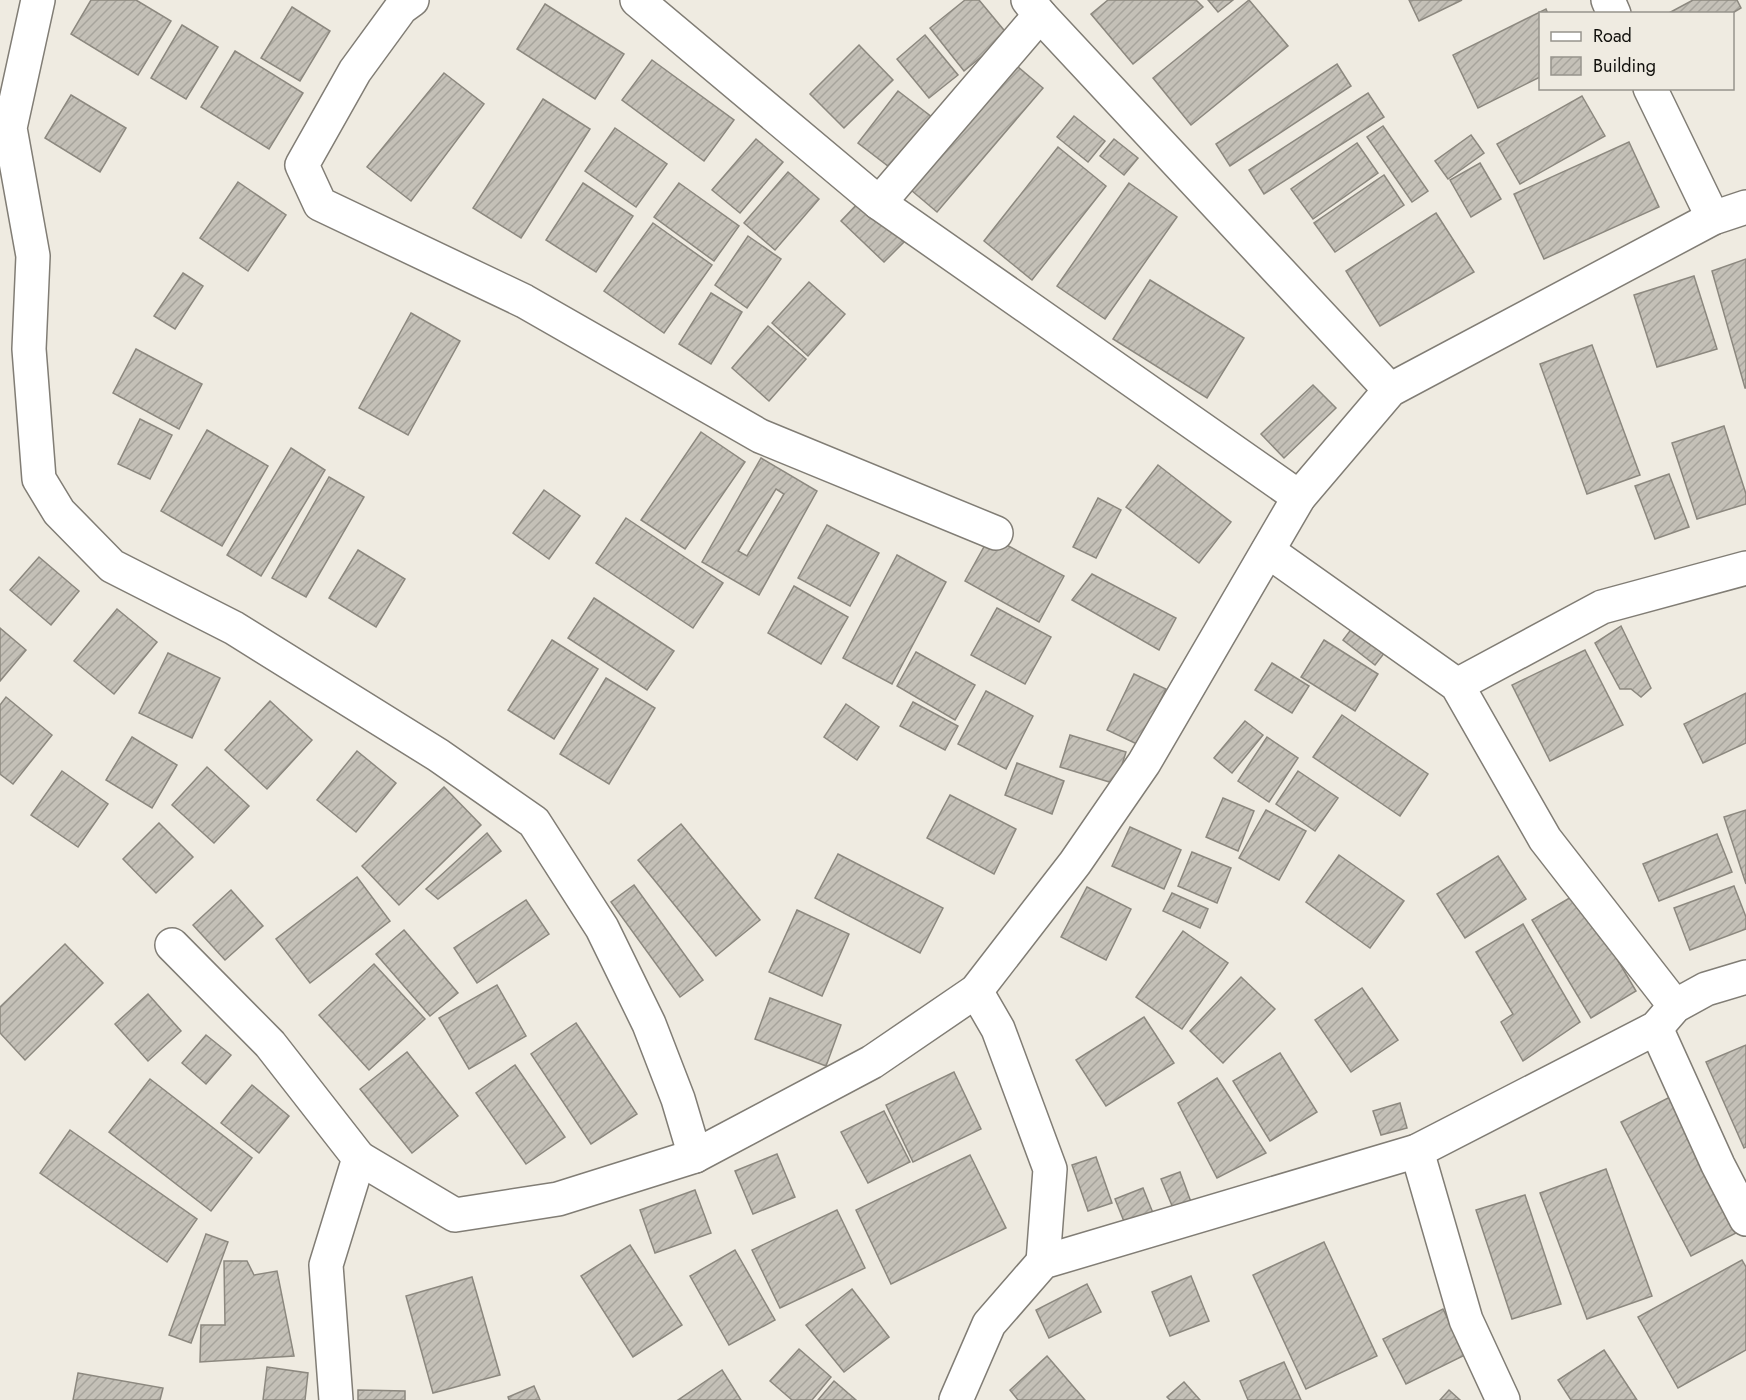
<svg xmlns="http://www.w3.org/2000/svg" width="1746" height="1400" font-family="Jost,sans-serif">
  <defs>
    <pattern id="building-hatch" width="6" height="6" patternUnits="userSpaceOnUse" patternTransform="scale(1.5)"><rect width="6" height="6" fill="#c4c0b7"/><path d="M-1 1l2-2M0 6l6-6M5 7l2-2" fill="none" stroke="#a7a49c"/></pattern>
  </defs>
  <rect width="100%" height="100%" fill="#efebe1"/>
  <!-- building -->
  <g fill="url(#building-hatch)" stroke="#8c887f" stroke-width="1.5" fill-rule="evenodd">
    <path d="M 91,0 L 136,0 L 171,21 L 138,75 L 71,34 Z"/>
    <path d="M 965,0 L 979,0 L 1008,35 L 964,71 L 930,28 Z"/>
    <path d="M 1108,0 L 1196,0 L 1203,7 L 1133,64 L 1091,14 Z"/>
    <path d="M 1208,0 L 1233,0 L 1218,12 Z"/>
    <path d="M 1249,0 L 1288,46 L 1191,125 L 1153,78 Z"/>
    <path d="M 1409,0 L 1462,0 L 1419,21 Z"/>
    <path d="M 1693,0 L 1737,0 L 1741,8 L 1731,14 L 1667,14 Z"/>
    <path d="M 545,4 L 624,54 L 595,99 L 517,49 Z"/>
    <path d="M 292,7 L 330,31 L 300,81 L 261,58 Z"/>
    <path d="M 1546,9 L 1548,14 L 1540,14 L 1540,77 L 1478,108 L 1453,55 Z"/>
    <path d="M 182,25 L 218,47 L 186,99 L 151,78 Z"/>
    <path d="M 925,35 L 958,75 L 929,98 L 897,59 Z"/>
    <path d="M 859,45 L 893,80 L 844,128 L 810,94 Z"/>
    <path d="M 235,51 L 303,93 L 269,149 L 201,107 Z"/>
    <path d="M 652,60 L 734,120 L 704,161 L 622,100 Z"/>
    <path d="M 1011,61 L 1043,88 L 937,212 L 905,185 Z"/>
    <path d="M 1337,64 L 1351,86 L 1230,166 L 1216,144 Z"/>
    <path d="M 444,73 L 484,104 L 411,201 L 367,167 Z"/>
    <path d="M 898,91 L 937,121 L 897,173 L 858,143 Z"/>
    <path d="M 1368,93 L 1384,117 L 1264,194 L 1249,170 Z"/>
    <path d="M 71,95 L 126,128 L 100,172 L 45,138 Z"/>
    <path d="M 1582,96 L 1605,136 L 1520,184 L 1497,144 Z"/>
    <path d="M 543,99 L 590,129 L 521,238 L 473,208 Z"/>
    <path d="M 1074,116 L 1105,141 L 1088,162 L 1057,137 Z"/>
    <path d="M 1383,126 L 1428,191 L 1412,202 L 1367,137 Z"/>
    <path d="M 615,128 L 667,164 L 636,207 L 585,171 Z"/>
    <path d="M 1471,135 L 1484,153 L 1448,179 L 1435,161 Z"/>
    <path d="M 756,139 L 783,162 L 740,213 L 712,190 Z"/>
    <path d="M 1114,139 L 1138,158 L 1124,175 L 1100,156 Z"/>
    <path d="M 1629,142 L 1659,207 L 1544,259 L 1514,194 Z"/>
    <path d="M 1357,143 L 1378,173 L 1313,219 L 1291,189 Z"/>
    <path d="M 1058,147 L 1106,186 L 1032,280 L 984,241 Z"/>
    <path d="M 1480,163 L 1501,199 L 1471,217 L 1450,180 Z"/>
    <path d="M 788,172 L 819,199 L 775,250 L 744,223 Z"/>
    <path d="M 1384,175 L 1404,205 L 1335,252 L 1314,223 Z"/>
    <path d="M 238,182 L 286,215 L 248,271 L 200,238 Z"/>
    <path d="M 583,183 L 633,216 L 596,272 L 546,240 Z"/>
    <path d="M 679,183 L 739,226 L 714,261 L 654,217 Z"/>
    <path d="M 1129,183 L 1177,217 L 1105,319 L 1057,286 Z"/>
    <path d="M 861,200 L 904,242 L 884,262 L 841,221 Z"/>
    <path d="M 1436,213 L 1474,272 L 1380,326 L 1346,271 Z"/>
    <path d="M 653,223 L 712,265 L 664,333 L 604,291 Z"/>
    <path d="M 748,236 L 781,259 L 747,308 L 715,285 Z"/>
    <path d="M 1746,259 L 1746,388 L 1745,388 L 1712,271 Z"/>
    <path d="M 183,273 L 203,286 L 175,329 L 154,316 Z"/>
    <path d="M 1694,276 L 1717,349 L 1657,367 L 1634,295 Z"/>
    <path d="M 1150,280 L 1244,338 L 1207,398 L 1113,339 Z"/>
    <path d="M 809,282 L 845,314 L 808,356 L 772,323 Z"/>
    <path d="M 711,293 L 742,312 L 711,364 L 679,344 Z"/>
    <path d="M 411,313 L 460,341 L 408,435 L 359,408 Z"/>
    <path d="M 768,326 L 806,359 L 769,401 L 732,368 Z"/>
    <path d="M 1592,345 L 1640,475 L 1587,494 L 1540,364 Z"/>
    <path d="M 136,349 L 202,384 L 179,429 L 113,393 Z"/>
    <path d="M 1313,385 L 1336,408 L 1284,458 L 1261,434 Z"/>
    <path d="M 140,419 L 172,435 L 150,479 L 118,464 Z"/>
    <path d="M 1724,426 L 1746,494 L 1746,504 L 1697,519 L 1672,443 Z"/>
    <path d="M 207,430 L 268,466 L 222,546 L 161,511 Z"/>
    <path d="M 701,432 L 745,462 L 685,549 L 641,520 Z"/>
    <path d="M 291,448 L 325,470 L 261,576 L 227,555 Z"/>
    <path d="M 761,458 L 817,491 L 759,595 L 702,562 ZM 776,489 L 784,494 L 747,556 L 738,551 Z"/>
    <path d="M 1158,465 L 1231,522 L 1199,563 L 1126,507 Z"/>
    <path d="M 1669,474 L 1689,527 L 1655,539 L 1635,486 Z"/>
    <path d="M 329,477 L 364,497 L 306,597 L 272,578 Z"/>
    <path d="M 544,490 L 580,516 L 549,559 L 513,533 Z"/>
    <path d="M 1098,498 L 1121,510 L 1096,558 L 1073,547 Z"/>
    <path d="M 626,518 L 723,583 L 693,628 L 596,563 Z"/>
    <path d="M 827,525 L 879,553 L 850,606 L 798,578 Z"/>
    <path d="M 990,536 L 1064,576 L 1039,622 L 965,581 Z"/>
    <path d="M 358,550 L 405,579 L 376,627 L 329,598 Z"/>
    <path d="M 897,555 L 946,582 L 892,684 L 843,658 Z"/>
    <path d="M 39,557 L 79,591 L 51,625 L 10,590 Z"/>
    <path d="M 1092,574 L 1176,618 L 1159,650 L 1072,600 Z"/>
    <path d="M 794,586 L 848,617 L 821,664 L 768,633 Z"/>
    <path d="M 594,598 L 674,651 L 647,690 L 568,638 Z"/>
    <path d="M 997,608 L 1051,637 L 1025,684 L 971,655 Z"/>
    <path d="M 117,609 L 157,642 L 114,694 L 74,661 Z"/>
    <path d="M 1356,623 L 1389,647 L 1375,665 L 1343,640 Z"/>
    <path d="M 1621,626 L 1651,688 L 1641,697 L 1631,689 L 1620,689 L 1595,643 Z"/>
    <path d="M 0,628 L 26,650 L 0,681 Z"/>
    <path d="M 552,640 L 598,669 L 554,739 L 508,710 Z"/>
    <path d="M 1324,640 L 1378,674 L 1355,711 L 1301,677 Z"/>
    <path d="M 1585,650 L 1623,725 L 1550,761 L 1512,685 Z"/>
    <path d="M 916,652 L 975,685 L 955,720 L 897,686 Z"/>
    <path d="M 168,653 L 220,678 L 192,738 L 139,713 Z"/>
    <path d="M 1272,663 L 1309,686 L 1292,713 L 1255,690 Z"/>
    <path d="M 1134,674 L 1166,689 L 1139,745 L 1107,730 Z"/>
    <path d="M 606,678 L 655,708 L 609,784 L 560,754 Z"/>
    <path d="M 986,691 L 1033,716 L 1006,769 L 958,744 Z"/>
    <path d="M 1746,693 L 1746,743 L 1703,763 L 1684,724 Z"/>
    <path d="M 6,697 L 52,735 L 13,784 L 0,774 L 0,705 Z"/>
    <path d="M 270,701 L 312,740 L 267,789 L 225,750 Z"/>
    <path d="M 913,702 L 958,726 L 945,750 L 900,726 Z"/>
    <path d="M 846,704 L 879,727 L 857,760 L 824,737 Z"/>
    <path d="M 1342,715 L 1428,774 L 1400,816 L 1313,757 Z"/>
    <path d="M 1245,721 L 1263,735 L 1232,773 L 1214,758 Z"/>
    <path d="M 1070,735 L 1126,752 L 1116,784 L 1060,767 Z"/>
    <path d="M 132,737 L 177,765 L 152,808 L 106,780 Z"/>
    <path d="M 1267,737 L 1298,758 L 1269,802 L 1238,781 Z"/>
    <path d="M 357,751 L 396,783 L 356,832 L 317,800 Z"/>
    <path d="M 1017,763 L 1064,781 L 1052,814 L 1005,795 Z"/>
    <path d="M 207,767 L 249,806 L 214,843 L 172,805 Z"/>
    <path d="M 62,771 L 108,804 L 78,847 L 31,815 Z"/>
    <path d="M 1298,771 L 1338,798 L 1315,831 L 1276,804 Z"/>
    <path d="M 444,787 L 481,825 L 399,905 L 362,866 Z"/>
    <path d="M 950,795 L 1016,829 L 994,874 L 927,838 Z"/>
    <path d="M 1223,798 L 1254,811 L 1238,851 L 1206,837 Z"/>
    <path d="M 1266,810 L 1306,831 L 1279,880 L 1239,858 Z"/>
    <path d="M 1746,810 L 1746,884 L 1724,817 Z"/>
    <path d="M 159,823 L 193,857 L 156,893 L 123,859 Z"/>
    <path d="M 681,824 L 760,920 L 716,956 L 638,860 Z"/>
    <path d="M 1130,827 L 1181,850 L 1164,889 L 1112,866 Z"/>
    <path d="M 487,833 L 501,851 L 438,899 L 426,889 Z"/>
    <path d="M 1717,834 L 1732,872 L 1659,901 L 1643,864 Z"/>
    <path d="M 1192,852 L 1231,868 L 1217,903 L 1178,886 Z"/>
    <path d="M 838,854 L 943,908 L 920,953 L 815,898 Z"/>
    <path d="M 1339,855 L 1404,901 L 1370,948 L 1306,902 Z"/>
    <path d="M 1498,856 L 1526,899 L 1465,938 L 1437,894 Z"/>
    <path d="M 357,877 L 390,921 L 310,983 L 276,939 Z"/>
    <path d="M 634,885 L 703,980 L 680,997 L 611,902 Z"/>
    <path d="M 1734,886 L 1746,917 L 1746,929 L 1690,950 L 1674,908 Z"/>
    <path d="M 1087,887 L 1131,909 L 1106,960 L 1061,937 Z"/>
    <path d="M 231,890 L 263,926 L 225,960 L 193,925 Z"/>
    <path d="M 1172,893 L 1208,909 L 1200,928 L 1163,911 Z"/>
    <path d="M 1578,893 L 1636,991 L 1591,1018 L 1532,920 Z"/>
    <path d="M 526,900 L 549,934 L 477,983 L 454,948 Z"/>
    <path d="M 797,910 L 849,934 L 822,996 L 769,972 Z"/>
    <path d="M 1523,924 L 1580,1022 L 1523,1061 L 1501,1022 L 1513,1014 L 1476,952 Z"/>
    <path d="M 404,930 L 458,993 L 430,1016 L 376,954 Z"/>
    <path d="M 1183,931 L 1228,963 L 1182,1029 L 1136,997 Z"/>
    <path d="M 65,944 L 103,983 L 25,1060 L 0,1033 L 0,1007 Z"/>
    <path d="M 374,964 L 425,1019 L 369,1070 L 319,1015 Z"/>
    <path d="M 1241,977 L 1275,1009 L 1223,1063 L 1190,1031 Z"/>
    <path d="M 497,985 L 526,1036 L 469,1069 L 439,1018 Z"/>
    <path d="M 1362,988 L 1398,1040 L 1351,1072 L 1315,1020 Z"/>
    <path d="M 148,994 L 181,1031 L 148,1061 L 115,1024 Z"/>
    <path d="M 770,998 L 841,1025 L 826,1066 L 755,1039 Z"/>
    <path d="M 1144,1017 L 1174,1063 L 1106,1106 L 1076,1060 Z"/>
    <path d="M 576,1023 L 637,1114 L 591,1144 L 531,1054 Z"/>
    <path d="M 206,1035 L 231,1055 L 206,1084 L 182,1063 Z"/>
    <path d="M 1746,1045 L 1746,1147 L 1744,1148 L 1706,1062 Z"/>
    <path d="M 407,1052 L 458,1116 L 412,1153 L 360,1089 Z"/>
    <path d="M 1280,1053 L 1317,1112 L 1270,1141 L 1233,1081 Z"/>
    <path d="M 515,1065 L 565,1137 L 526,1164 L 476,1093 Z"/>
    <path d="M 954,1072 L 981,1129 L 913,1162 L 886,1105 Z"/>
    <path d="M 1217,1078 L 1266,1153 L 1217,1178 L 1178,1103 Z"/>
    <path d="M 150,1079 L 252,1158 L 211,1211 L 109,1132 Z"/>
    <path d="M 252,1085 L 289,1116 L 259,1153 L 221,1123 Z"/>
    <path d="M 1670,1097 L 1740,1231 L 1691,1256 L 1621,1122 Z"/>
    <path d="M 1400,1103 L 1407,1128 L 1381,1135 L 1373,1111 Z"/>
    <path d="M 884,1111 L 910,1162 L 868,1183 L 841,1132 Z"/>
    <path d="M 70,1130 L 197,1219 L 167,1262 L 40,1173 Z"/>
    <path d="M 777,1154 L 795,1197 L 753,1214 L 735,1171 Z"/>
    <path d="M 970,1155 L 1006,1228 L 891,1284 L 856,1210 Z"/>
    <path d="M 1096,1157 L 1112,1203 L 1088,1211 L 1072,1165 Z"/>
    <path d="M 1606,1169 L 1652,1296 L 1587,1319 L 1540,1193 Z"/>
    <path d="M 1180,1172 L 1191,1202 L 1173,1208 L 1161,1179 Z"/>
    <path d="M 1143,1188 L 1155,1218 L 1127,1229 L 1115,1199 Z"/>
    <path d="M 695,1190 L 711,1233 L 655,1253 L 640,1210 Z"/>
    <path d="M 1525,1195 L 1561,1304 L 1512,1319 L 1476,1210 Z"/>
    <path d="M 837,1210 L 865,1268 L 780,1308 L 752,1250 Z"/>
    <path d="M 206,1234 L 228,1242 L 191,1343 L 169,1335 Z"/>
    <path d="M 1324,1242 L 1377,1356 L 1306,1389 L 1253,1275 Z"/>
    <path d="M 630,1245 L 682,1325 L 633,1357 L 581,1276 Z"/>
    <path d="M 735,1250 L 775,1320 L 729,1345 L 690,1276 Z"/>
    <path d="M 1742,1260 L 1746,1267 L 1746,1350 L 1678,1388 L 1638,1317 Z"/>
    <path d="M 224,1261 L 247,1261 L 254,1275 L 277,1271 L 294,1356 L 200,1362 L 201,1325 L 225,1325 Z"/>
    <path d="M 1191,1276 L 1209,1321 L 1170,1336 L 1152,1292 Z"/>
    <path d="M 472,1277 L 500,1375 L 433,1393 L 406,1296 Z"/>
    <path d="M 1087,1284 L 1101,1312 L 1049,1338 L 1036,1310 Z"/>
    <path d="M 852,1289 L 889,1337 L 844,1372 L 806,1325 Z"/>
    <path d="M 1443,1309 L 1465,1355 L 1406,1384 L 1383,1339 Z"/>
    <path d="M 799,1349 L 831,1377 L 812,1400 L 792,1400 L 770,1381 Z"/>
    <path d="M 1604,1350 L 1637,1400 L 1571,1400 L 1558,1380 Z"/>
    <path d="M 1047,1356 L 1085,1400 L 1018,1400 L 1010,1390 Z"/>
    <path d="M 1284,1362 L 1301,1400 L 1248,1400 L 1240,1381 Z"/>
    <path d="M 267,1367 L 308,1373 L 305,1400 L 263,1400 Z"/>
    <path d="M 722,1370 L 741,1400 L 678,1400 Z"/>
    <path d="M 78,1373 L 163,1388 L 160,1400 L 73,1400 Z"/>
    <path d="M 834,1381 L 856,1400 L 818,1400 Z"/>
    <path d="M 1184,1382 L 1200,1400 L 1170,1400 L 1167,1397 Z"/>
    <path d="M 534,1386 L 540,1400 L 509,1400 L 508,1397 Z"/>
    <path d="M 358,1390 L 405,1391 L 405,1400 L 358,1400 Z"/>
    <path d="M 1449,1390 L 1460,1400 L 1440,1400 Z"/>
  </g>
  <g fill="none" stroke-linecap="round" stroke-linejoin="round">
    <defs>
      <g id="minor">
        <path d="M 38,0 L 10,128 L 33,256 L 29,349 L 39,479 L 59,512 L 112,566 L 234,628 L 438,755 L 534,822 L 602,928 L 649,1024 L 678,1099 L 695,1156"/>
        <path d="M 412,0 L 401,8 L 355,71 L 302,165 L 320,204 L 524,301 L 760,436 L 996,533"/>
        <path d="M 637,0 L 879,203 L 1299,497"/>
        <path d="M 1028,0 L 1040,15 L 1390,390"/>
        <path d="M 1608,0 L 1614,14"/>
        <path d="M 1650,88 L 1713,218"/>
        <path d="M 879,203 L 1040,15"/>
        <path d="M 1268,551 L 1457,685 L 1545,839 L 1675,1006"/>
        <path d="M 1457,685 L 1602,607 L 1746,568"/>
        <path d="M 172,945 L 270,1044 L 359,1158 L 326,1265 L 336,1400"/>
        <path d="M 976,991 L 998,1029 L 1050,1169 L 1043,1262"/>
        <path d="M 1656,1028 L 1718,1165 L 1746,1219"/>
        <path d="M 1417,1151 L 1466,1320 L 1503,1400"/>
        <path d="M 359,1158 L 455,1215 L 558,1199 L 695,1156 L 872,1062 L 976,991 L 1075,863 L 1144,763 L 1299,497 L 1390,390 L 1713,218 L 1746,207"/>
        <path d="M 956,1400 L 989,1324 L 1043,1262 L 1417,1151 L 1656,1028 L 1675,1006 L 1706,989 L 1746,977"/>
      </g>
    </defs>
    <!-- minor casing -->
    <use href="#minor" stroke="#817d75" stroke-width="36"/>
    <!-- minor -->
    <use href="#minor" stroke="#fff" stroke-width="33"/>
  </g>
  <!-- legend -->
  <rect x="1539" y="12" width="195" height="78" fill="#efebe1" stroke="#97948c" stroke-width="1.5"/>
  <rect x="1551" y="32" width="30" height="9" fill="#ffffff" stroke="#97948c" stroke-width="1.5"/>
  <text x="1593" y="42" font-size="18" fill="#12110d">Road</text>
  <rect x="1551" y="57" width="30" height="18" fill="url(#building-hatch)" stroke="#97948c" stroke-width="1.5"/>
  <text x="1593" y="72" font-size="18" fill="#12110d">Building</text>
</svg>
